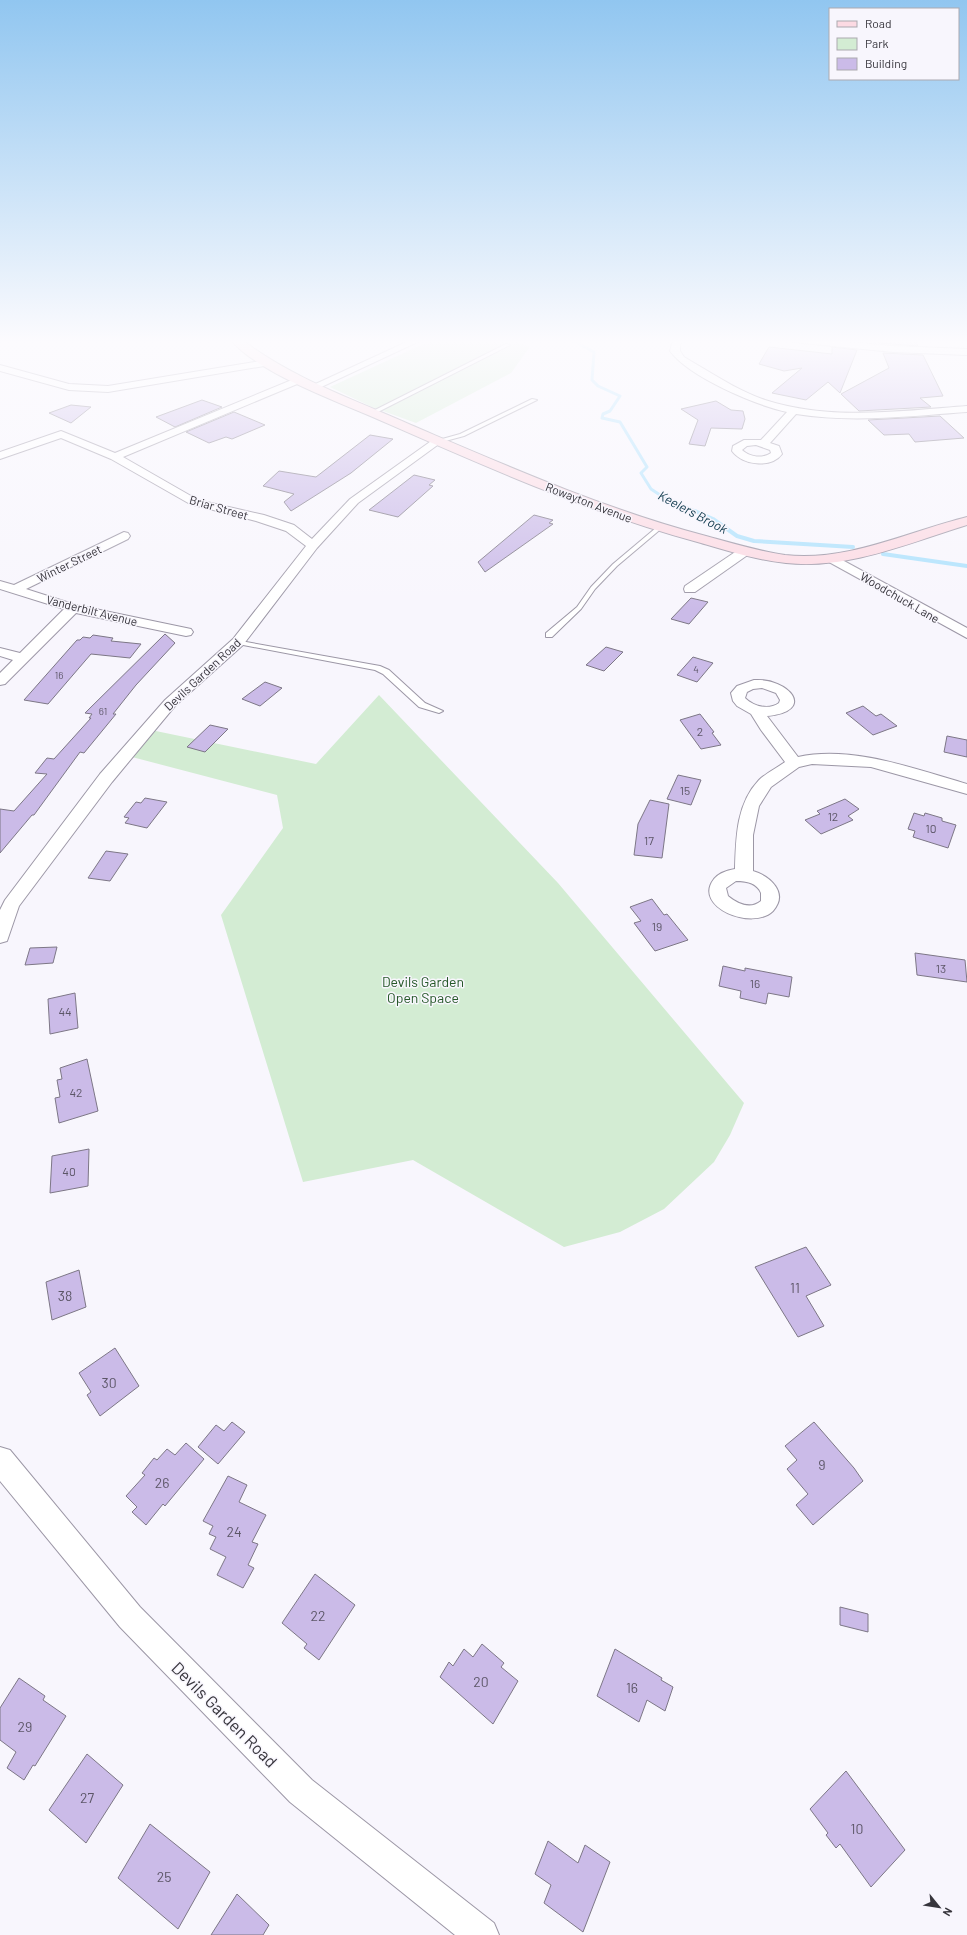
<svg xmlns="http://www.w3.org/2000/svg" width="967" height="1935" font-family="Barlow,sans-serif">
  <rect width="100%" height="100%" fill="#f8f6fd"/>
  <!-- green -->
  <g fill="#d3ecd3">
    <path d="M 434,339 L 505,339 L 528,346 L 529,348 L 511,373 L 416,423 L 372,407 L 330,387 Z"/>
    <path d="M 379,695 L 558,883 L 744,1103 L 730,1135 L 714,1162 L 664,1209 L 620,1232 L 564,1247 L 413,1160 L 303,1182 L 221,915 L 283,828 L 277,795 L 132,757 L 151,730 L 316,764 Z"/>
  </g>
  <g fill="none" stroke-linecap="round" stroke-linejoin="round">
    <!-- stream-far1 -->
    <path stroke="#afe2fd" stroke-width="3" d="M 570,339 L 594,352 L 592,380 L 598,386 L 620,396 L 610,411 L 603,414 L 602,418 L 620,422 L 647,467 L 641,473 L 651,489 L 663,497 L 697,512"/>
    <!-- stream -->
    <g stroke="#afe2fd" stroke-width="4">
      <path d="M 695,511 L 713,519 L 737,536 L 754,541 L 853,547"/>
      <path d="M 883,554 L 967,566"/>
    </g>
  </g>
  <!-- building -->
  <g fill="#cbbbe8" stroke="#7d7786">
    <path d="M 877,339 L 915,339 L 918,346 L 879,343 Z"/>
    <path d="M 769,347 L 832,354 L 832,347 L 857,350 L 840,393 L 828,382 L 806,400 L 772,393 L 802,368 L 784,371 L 759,364 Z"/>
    <path d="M 883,353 L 923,355 L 943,396 L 920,398 L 931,407 L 859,411 L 841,394 L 889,368 Z"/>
    <path d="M 202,400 L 222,407 L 175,427 L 156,417 Z"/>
    <path d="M 716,401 L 731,410 L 743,411 L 745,419 L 742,429 L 711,428 L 705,446 L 689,444 L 698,420 L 681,409 Z"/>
    <path d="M 71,405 L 91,407 L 71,423 L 49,413 Z"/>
    <path d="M 234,412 L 265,425 L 232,439 L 226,437 L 209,443 L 186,432 Z"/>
    <path d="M 940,416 L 964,438 L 915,442 L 909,434 L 884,435 L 868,420 Z"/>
    <path d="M 370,435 L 393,439 L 351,473 L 291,511 L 284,502 L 294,494 L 263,486 L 279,471 L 316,477 Z"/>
    <path d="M 414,475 L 435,480 L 429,485 L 433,486 L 398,517 L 369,510 Z"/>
    <path d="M 534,515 L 553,520 L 549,523 L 553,524 L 485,572 L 478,562 Z"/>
    <path d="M 691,598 L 708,602 L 689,624 L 671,619 Z"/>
    <path d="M 165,634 L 175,643 L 136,685 L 113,714 L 116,714 L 84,753 L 80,752 L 34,815 L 32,815 L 0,853 L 0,809 L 14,811 L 47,774 L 35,773 L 47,758 L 54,759 L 91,718 L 89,718 L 92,714 L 85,713 Z"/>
    <path d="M 93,635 L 113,638 L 111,641 L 141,644 L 130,658 L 91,654 L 48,704 L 24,700 L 77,640 L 80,640 L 83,637 L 90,638 Z"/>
    <path d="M 606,647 L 623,652 L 604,671 L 586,665 Z"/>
    <path d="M 693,657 L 713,663 L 697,682 L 677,675 Z"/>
    <path d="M 265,682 L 282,688 L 260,706 L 242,699 Z"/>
    <path d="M 863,706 L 876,716 L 881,714 L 897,726 L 873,735 L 846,713 Z"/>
    <path d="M 700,714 L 714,732 L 712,733 L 721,745 L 701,749 L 680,720 Z"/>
    <path d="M 210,725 L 228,729 L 205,752 L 187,747 Z"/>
    <path d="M 947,736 L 967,740 L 967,757 L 944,752 Z"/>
    <path d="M 678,775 L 701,780 L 691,805 L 667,799 Z"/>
    <path d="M 145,798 L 167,802 L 147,828 L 125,823 L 129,818 L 124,817 L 136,802 L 141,803 Z"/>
    <path d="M 845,799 L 859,809 L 848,816 L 853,820 L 821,834 L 805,820 L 820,814 L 817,811 Z"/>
    <path d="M 650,800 L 669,804 L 662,858 L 634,855 L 638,824 Z"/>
    <path d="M 914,813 L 924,816 L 925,813 L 942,818 L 942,821 L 956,825 L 948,848 L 913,837 L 915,831 L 908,829 Z"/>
    <path d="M 106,851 L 128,854 L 110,881 L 88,878 Z"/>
    <path d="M 652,899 L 664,915 L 667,914 L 688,940 L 655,951 L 634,923 L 641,921 L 630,907 Z"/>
    <path d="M 57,947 L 53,963 L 25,965 L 30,948 Z"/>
    <path d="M 915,953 L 965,960 L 967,982 L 917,975 Z"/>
    <path d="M 723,966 L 745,971 L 745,968 L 792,977 L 789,997 L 768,993 L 766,1004 L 740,998 L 741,991 L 719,986 Z"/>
    <path d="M 75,993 L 78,1028 L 50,1034 L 48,999 Z"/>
    <path d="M 87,1059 L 98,1111 L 59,1123 L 55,1098 L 60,1097 L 57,1080 L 62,1079 L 60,1068 Z"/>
    <path d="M 89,1149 L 88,1186 L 50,1193 L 52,1156 Z"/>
    <path d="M 806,1247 L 831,1285 L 806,1296 L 824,1326 L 798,1337 L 755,1267 Z"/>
    <path d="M 79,1270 L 86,1307 L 52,1320 L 46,1282 Z"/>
    <path d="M 115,1348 L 139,1386 L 100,1416 L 87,1395 L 91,1392 L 79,1373 Z"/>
    <path d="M 232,1422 L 245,1432 L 218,1464 L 198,1447 L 216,1425 L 224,1431 Z"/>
    <path d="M 814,1422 L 854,1468 L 863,1481 L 813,1525 L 796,1505 L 808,1494 L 787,1469 L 797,1460 L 785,1446 Z"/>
    <path d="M 186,1443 L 204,1459 L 165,1506 L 163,1504 L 146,1525 L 132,1512 L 137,1507 L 126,1496 L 145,1475 L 142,1473 L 154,1458 L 157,1460 L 167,1449 L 175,1455 Z"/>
    <path d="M 228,1476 L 247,1485 L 239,1502 L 266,1515 L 252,1542 L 258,1544 L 248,1565 L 254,1568 L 243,1588 L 217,1575 L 226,1557 L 210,1549 L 216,1537 L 209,1534 L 213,1526 L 203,1521 Z"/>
    <path d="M 315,1574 L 355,1605 L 319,1660 L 304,1648 L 307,1644 L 282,1623 Z"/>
    <path d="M 840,1607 L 868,1614 L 868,1632 L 840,1625 Z"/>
    <path d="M 482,1644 L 504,1663 L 501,1667 L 518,1681 L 493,1724 L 440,1677 L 449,1662 L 453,1666 L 464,1649 L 473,1657 Z"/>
    <path d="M 615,1649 L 662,1678 L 661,1680 L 673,1687 L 665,1711 L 647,1700 L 639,1722 L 597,1696 Z"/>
    <path d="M 19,1678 L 45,1696 L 43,1700 L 66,1716 L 35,1766 L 33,1765 L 24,1780 L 7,1768 L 16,1752 L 0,1740 L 0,1708 Z"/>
    <path d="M 87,1754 L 123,1785 L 86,1843 L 49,1810 Z"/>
    <path d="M 846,1771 L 905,1850 L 871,1887 L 840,1844 L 836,1848 L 826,1835 L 828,1833 L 810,1809 Z"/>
    <path d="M 150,1824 L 210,1872 L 178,1929 L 118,1878 Z"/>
    <path d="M 548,1841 L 578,1863 L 585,1845 L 610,1862 L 583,1932 L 544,1903 L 551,1885 L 535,1874 Z"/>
    <path d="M 237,1894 L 269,1925 L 263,1935 L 211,1935 Z"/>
  </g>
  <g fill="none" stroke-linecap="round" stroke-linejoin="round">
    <defs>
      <g id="lane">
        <path d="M 506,344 L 510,345 L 374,414 L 369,413 Z"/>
        <path d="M 532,399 L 537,400 L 464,436 L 438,443 L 435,441 L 460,434 Z"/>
        <path d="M 657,527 L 662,528 L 617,566 L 595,589 L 581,609 L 552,637 L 546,637 L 546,633 L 577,607 L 591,587 L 613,564 Z"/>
        <path d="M 235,640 L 380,666 L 389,670 L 425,703 L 443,711 L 439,713 L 419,707 L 383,674 L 375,670 L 238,644 L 234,642 Z"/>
      </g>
      <g id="street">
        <path d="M 413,339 L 424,339 L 317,389 L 311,389 L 309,387 Z"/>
        <path d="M 676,339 L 684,339 L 680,344 L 680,351 L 684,357 C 710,372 736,390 765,400 C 829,421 901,411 967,406 L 967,412 C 910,416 853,423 796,414 L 770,443 L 779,446 L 782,454 C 771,469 742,465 732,451 L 733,446 L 744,440 L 761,440 L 787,412 C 755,405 689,377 670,351 L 672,344 ZM 756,445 L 770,450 L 771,453 C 762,459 750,457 742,450 L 747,446 Z"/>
        <path d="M 789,339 L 816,339 L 893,346 L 967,349 L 967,355 L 893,352 L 793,342 Z"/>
        <path d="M 267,360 L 270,361 L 272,363 L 270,365 L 108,392 L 69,390 L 0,371 L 0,365 L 69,384 L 108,386 Z"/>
        <path d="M 299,377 L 302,378 L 304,380 L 302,382 L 123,457 L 198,500 L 264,515 L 294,525 L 312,539 L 350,499 L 434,439 L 442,439 L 443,441 L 358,503 L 317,548 L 243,645 L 175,706 L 112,782 L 19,906 L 7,941 L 0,943 L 0,910 L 5,900 L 100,774 L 165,700 L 233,639 L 306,546 L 286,531 L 256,521 L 190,504 L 111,459 L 61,438 L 0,459 L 0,452 L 61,431 L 115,453 Z"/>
        <path d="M 124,532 L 128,533 L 130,536 L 128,539 L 26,589 L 76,605 L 191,629 L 193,632 L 191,635 L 186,636 L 76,613 L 5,684 L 0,685 L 0,673 L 13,660 L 0,656 L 0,648 L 20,653 L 64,609 L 0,589 L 0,581 L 14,585 Z"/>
        <path d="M 745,547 L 751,551 L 749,554 L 695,592 L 685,592 L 684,589 L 685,586 L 741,548 Z"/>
        <path d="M 833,555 L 967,628 L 967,638 L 829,562 L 827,559 L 829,556 Z"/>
        <path d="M 754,680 C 789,678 817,711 767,716 L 798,757 C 852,745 915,769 967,784 L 967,794 L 871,767 L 812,764 L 799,767 L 771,787 L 759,806 L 753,835 L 753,871 C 770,876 789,893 773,911 C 753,931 692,907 714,879 C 719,873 728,870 735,869 C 736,839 736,804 759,780 C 766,773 777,768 785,762 L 761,730 L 751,714 L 737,706 L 733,701 L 731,693 L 737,686 ZM 762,688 L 776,693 L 780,700 L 779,703 C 769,710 754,707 745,698 L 747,692 L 753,689 ZM 736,881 C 747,881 757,883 761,893 L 761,901 C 750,910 738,904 728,896 L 726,888 Z"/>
        <path d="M 0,1447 L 10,1450 L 140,1607 L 312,1780 L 494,1923 L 499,1935 L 455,1935 L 290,1802 L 120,1627 L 0,1481 Z"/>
      </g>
      <path id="secondary" d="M 230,339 L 241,339 C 291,378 353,399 411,425 C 507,466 604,509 706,536 C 732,543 758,551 785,555 C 848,562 907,532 967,517 L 967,525 C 909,543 847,570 786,563 C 757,560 728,551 701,543 C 589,513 482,465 375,418 C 334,400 258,373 230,339 Z"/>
    </defs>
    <!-- lane casing -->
    <use href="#lane" stroke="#9c97a6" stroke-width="2"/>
    <!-- street casing -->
    <use href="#street" stroke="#9c97a6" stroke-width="2"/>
    <!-- secondary casing -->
    <use href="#secondary" stroke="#9c97a6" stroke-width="2"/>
    <!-- lane -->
    <use href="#lane" fill="#fff" fill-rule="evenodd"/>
    <!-- street -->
    <use href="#street" fill="#fff" fill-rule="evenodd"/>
    <!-- secondary -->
    <use href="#secondary" fill="#fcdae3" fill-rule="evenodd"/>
  </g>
  <!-- sky -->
  <linearGradient id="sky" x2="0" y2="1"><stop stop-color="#91c6f0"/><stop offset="0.56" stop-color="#fcfbfe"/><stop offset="1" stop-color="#fcfbfe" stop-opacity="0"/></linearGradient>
  <rect width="967" height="610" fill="url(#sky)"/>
  <g text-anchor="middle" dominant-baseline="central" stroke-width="3" stroke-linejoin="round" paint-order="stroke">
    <!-- far-number labels -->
    <g font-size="10" fill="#5c5667">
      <text x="696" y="669">4</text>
      <text x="59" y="675">16</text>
      <text x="103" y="711">61</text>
    </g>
    <!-- far-street labels -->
    <g font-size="12" fill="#37353c" stroke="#f8f6fd">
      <text transform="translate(589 502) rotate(21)">Rowayton Avenue</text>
      <text transform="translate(219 507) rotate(16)">Briar Street</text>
      <text transform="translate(69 563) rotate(-26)">Winter Street</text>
      <text transform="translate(900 597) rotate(30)">Woodchuck Lane</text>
      <text transform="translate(92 610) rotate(14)">Vanderbilt Avenue</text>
      <text transform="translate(202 674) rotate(-43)">Devils Garden Road</text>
    </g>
    <!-- number labels -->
    <g font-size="12" fill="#5c5667">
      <text x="700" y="731">2</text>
      <text x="685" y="790">15</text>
      <text x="833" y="816">12</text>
      <text x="931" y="828">10</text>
      <text x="649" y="840">17</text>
      <text x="657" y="926">19</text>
      <text x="941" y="968">13</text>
      <text x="755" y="983">16</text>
      <text x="65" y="1011">44</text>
      <text x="76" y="1092">42</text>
      <text x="69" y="1171">40</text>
    </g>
    <!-- far-water labels -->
    <g font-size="13" font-style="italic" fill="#0c374a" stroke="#f8f6fd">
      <text transform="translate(693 512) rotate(28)">Keelers Brook</text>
    </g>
    <!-- park labels -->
    <g font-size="14" fill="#255828" stroke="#f8f6fd">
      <text x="423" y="981">Devils Garden<tspan x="423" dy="16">Open Space</tspan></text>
    </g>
    <!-- near-number labels -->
    <g font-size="14" fill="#5c5667">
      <text x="795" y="1287">11</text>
      <text x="65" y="1295">38</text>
      <text x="109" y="1382">30</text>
      <text x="822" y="1464">9</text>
      <text x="162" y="1482">26</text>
      <text x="234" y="1531">24</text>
      <text x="318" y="1615">22</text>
      <text x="481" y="1681">20</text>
      <text x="632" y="1687">16</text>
      <text x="25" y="1726">29</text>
      <text x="87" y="1797">27</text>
      <text x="857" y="1828">10</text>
      <text x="164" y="1876">25</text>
    </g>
    <!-- near-street labels -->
    <g font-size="17" fill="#37353c" stroke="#f8f6fd">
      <text transform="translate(225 1714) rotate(45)">Devils Garden Road</text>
    </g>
  </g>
  <!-- legend -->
  <rect x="829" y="8" width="130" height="72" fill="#f8f6fd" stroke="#aba9b0"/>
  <rect x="837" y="21" width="20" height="6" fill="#fcdae3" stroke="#aba9b0"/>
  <text x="865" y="28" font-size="12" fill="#37353c">Road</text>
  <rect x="837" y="38" width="20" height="12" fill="#d3ecd3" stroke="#aba9b0"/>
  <text x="865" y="48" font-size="12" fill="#37353c">Park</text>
  <rect x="837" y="58" width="20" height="12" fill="#cbbbe8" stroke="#aba9b0"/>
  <text x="865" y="68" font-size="12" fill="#37353c">Building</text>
  <!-- north arrow -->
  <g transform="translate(939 1907) rotate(120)" stroke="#f8f6fd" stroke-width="3" paint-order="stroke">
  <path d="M0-3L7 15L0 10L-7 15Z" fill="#37353c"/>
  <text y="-6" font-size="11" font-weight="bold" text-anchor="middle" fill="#37353c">N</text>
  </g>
</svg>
